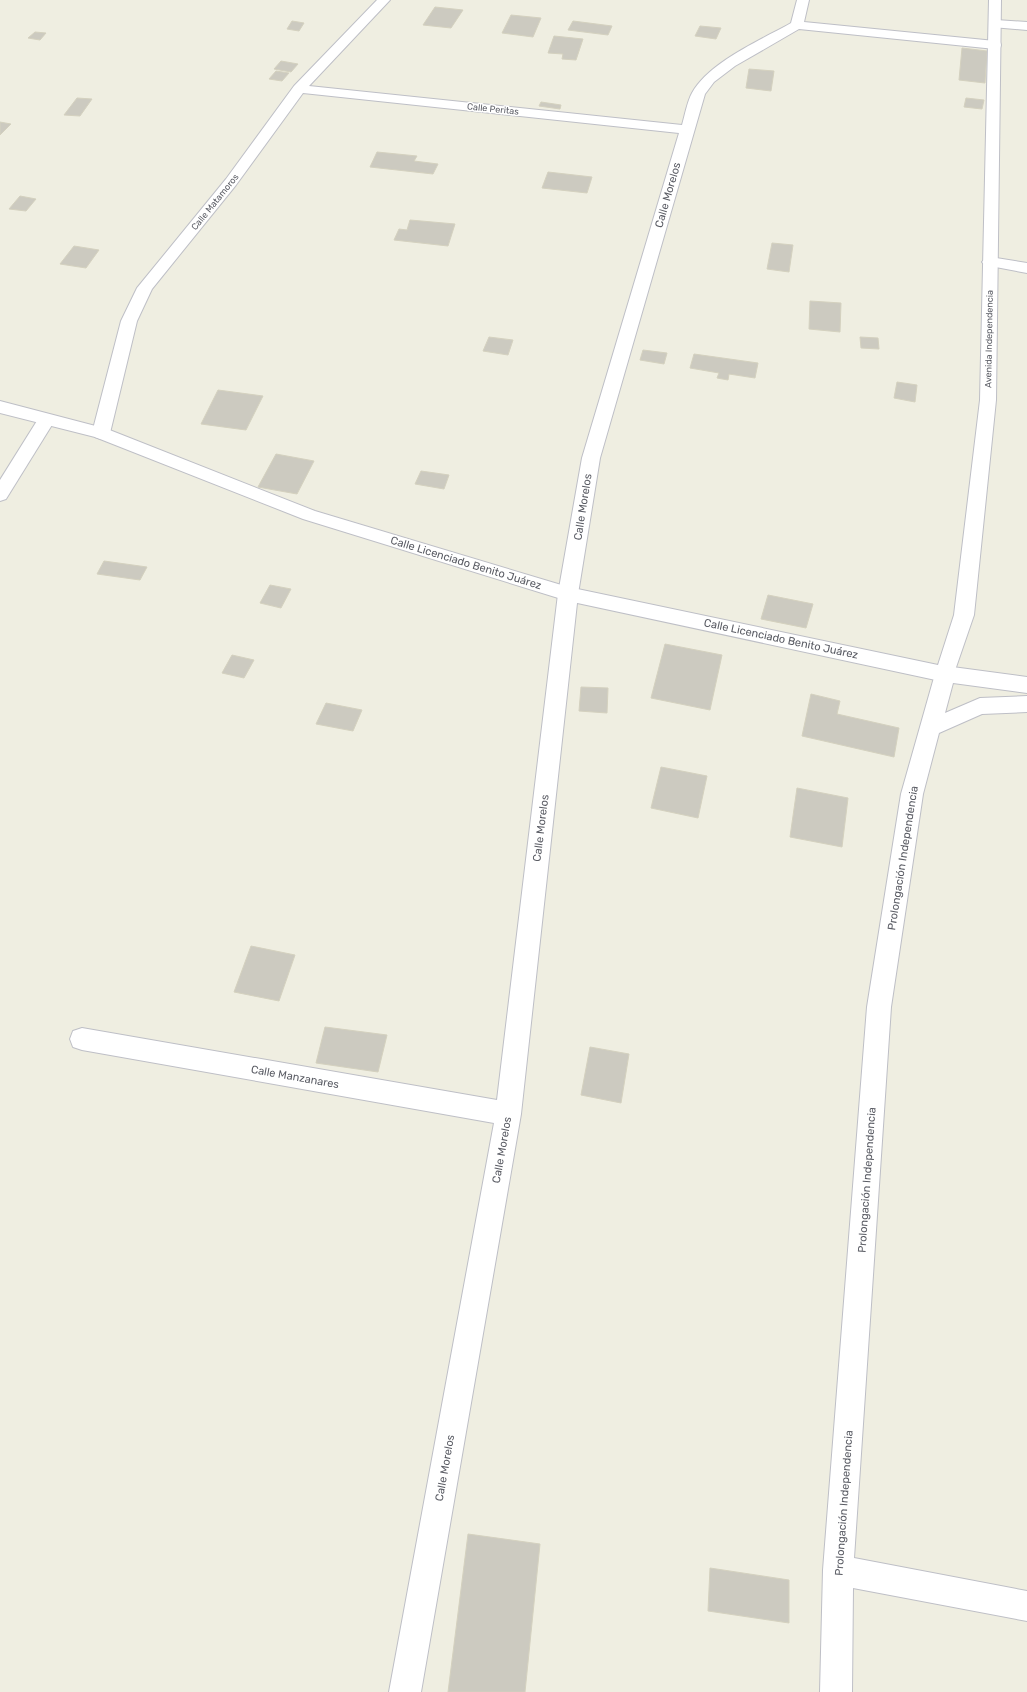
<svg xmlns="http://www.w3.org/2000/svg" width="1027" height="1692" font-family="Rubik,sans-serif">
  <rect width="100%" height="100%" fill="#efeee1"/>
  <!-- building -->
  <g fill="#cccac0" stroke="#d4d1bf">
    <path d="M 435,7 L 463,10 L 451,28 L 423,25 Z"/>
    <path d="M 511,15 L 541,18 L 533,37 L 502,33 Z"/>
    <path d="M 292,21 L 304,23 L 299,31 L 287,29 Z"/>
    <path d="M 573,21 L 612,26 L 608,35 L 568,30 Z"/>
    <path d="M 700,26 L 721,28 L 716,39 L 695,36 Z"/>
    <path d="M 35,32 L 46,33 L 40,40 L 28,38 Z"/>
    <path d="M 554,36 L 583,39 L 576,60 L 562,59 L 563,54 L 548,53 Z"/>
    <path d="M 962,48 L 987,51 L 985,83 L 959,80 Z"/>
    <path d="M 281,61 L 298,64 L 291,72 L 274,69 Z"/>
    <path d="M 749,69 L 774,71 L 771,91 L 746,88 Z"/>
    <path d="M 276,71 L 289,73 L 282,81 L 269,79 Z"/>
    <path d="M 77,98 L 92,99 L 80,116 L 64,115 Z"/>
    <path d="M 966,98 L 984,100 L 982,109 L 964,107 Z"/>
    <path d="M 541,102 L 561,105 L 560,109 L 539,106 Z"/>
    <path d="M 0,122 L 11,124 L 0,135 Z"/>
    <path d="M 377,152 L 417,156 L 414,161 L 438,164 L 433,174 L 370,167 Z"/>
    <path d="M 548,172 L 592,177 L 587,193 L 542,188 Z"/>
    <path d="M 20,196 L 36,199 L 26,211 L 9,209 Z"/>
    <path d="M 410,220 L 455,224 L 448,246 L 394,240 L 399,229 L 407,230 Z"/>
    <path d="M 772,243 L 793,245 L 789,272 L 767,269 Z"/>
    <path d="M 74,246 L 99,250 L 86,268 L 60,264 Z"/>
    <path d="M 810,301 L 841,303 L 840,332 L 809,329 Z"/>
    <path d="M 489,337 L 513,340 L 508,355 L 483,351 Z"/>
    <path d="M 860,337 L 878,338 L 879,349 L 861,348 Z"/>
    <path d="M 643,350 L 667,353 L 664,364 L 640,360 Z"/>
    <path d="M 694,354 L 758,363 L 755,378 L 729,374 L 728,380 L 717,378 L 719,373 L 690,368 Z"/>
    <path d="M 897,382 L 917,385 L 915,402 L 894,398 Z"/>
    <path d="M 218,390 L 263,396 L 246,430 L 201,424 Z"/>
    <path d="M 276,454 L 314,461 L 297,494 L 258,487 Z"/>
    <path d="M 421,471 L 449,475 L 444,489 L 415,484 Z"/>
    <path d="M 104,561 L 147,567 L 140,580 L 97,574 Z"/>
    <path d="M 270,585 L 291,589 L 281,608 L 260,603 Z"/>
    <path d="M 768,595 L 813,604 L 806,628 L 761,619 Z"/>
    <path d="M 665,644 L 722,655 L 710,710 L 651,698 Z"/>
    <path d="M 232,655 L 254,660 L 244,678 L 222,673 Z"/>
    <path d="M 581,687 L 608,688 L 607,713 L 579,711 Z"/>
    <path d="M 811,694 L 840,701 L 837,714 L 899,728 L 894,757 L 802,736 Z"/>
    <path d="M 326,703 L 362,710 L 353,731 L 316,724 Z"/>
    <path d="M 661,767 L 707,776 L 698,818 L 651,808 Z"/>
    <path d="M 797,788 L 848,798 L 842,847 L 790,837 Z"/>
    <path d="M 251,946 L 295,955 L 279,1001 L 234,992 Z"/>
    <path d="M 325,1027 L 387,1035 L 378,1072 L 316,1063 Z"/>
    <path d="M 590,1047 L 629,1054 L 621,1103 L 581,1095 Z"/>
    <path d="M 468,1534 L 540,1544 L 525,1692 L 448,1692 Z"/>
    <path d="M 710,1568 L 789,1580 L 789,1623 L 708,1611 Z"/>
  </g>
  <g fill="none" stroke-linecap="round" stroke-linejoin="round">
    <defs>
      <path id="service" d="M 990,257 L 1027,263 L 1027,273 L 985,265 L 982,262 L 985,259 Z"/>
      <g id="minor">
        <path d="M 377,0 L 390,0 L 309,86 L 682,125 C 685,115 687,102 692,93 C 709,62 761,40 791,23 L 797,0 L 809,0 L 804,22 L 995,41 L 1000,42 L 1001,45 L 1000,48 L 995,49 L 799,29 L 735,66 L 714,82 L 705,94 L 600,458 L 578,594 L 521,1114 L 421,1692 L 389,1692 L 494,1123 L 82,1050 L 73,1047 L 70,1039 L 73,1031 L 82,1028 L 497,1100 L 558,594 L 582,458 L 679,133 L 303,93 L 236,185 L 152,289 L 137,321 L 110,433 L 107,437 L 101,439 L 95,437 L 92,433 L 121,321 L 137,288 L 226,179 L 294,86 Z"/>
        <path d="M 996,20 L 1027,22 L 1027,30 L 992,27 L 990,24 L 992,21 Z"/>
        <path d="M 46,414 L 52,416 L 55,420 L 6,499 L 0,501 L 0,480 L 40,416 Z"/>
        <path d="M 945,666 L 1027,677 L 1027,693 L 953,683 L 945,713 L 980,698 L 1027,696 L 1027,712 L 982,714 L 939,733 L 923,794 L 891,1007 L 854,1558 L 1027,1591 L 1027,1621 L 853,1588 L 852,1692 L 820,1692 L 823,1570 L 867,1007 L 901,794 L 935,674 L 938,669 Z"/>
      </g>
      <path id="tertiary" d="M 989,0 L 1001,0 L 996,400 L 974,615 L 952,679 L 945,682 L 568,601 L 303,519 L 95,437 L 0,413 L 0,401 L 107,429 L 315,511 L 568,587 L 938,665 L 954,615 L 980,400 Z"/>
    </defs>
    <!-- service casing -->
    <use href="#service" stroke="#bebfc6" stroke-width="2"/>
    <!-- minor casing -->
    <use href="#minor" stroke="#bebfc6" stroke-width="2"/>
    <!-- tertiary casing -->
    <use href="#tertiary" stroke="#bebfc6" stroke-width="2"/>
    <!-- service -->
    <use href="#service" fill="#fff" fill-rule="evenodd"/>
    <!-- minor -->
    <use href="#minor" fill="#fff" fill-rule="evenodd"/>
    <!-- tertiary -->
    <use href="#tertiary" fill="#fff" fill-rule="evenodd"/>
  </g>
  <g text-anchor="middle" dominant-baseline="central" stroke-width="3" stroke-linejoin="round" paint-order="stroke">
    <!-- far-street labels -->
    <g font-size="9" fill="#5a5c64" stroke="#fff">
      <text transform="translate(493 109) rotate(6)">Calle Peritas</text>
      <text transform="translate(215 202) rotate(-51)">Calle Matamoros</text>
      <text transform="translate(989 339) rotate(-89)">Avenida Independencia</text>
    </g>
    <!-- street labels -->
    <g font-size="11" fill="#5a5c64" stroke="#fff">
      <text transform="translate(668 195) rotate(-74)">Calle Morelos</text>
      <text transform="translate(583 507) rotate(-81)">Calle Morelos</text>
      <text transform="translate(466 563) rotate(17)">Calle Licenciado Benito Juárez</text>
      <text transform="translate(781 639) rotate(12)">Calle Licenciado Benito Juárez</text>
      <text transform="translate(541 828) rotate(-83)">Calle Morelos</text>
      <text transform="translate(903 858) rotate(-81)">Prolongación Independencia</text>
      <text transform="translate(295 1077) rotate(10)">Calle Manzanares</text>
      <text transform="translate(502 1150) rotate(-80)">Calle Morelos</text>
      <text transform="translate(867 1180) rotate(-86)">Prolongación Independencia</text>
      <text transform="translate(445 1468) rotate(-80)">Calle Morelos</text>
      <text transform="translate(844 1503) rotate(-86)">Prolongación Independencia</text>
    </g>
  </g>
</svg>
